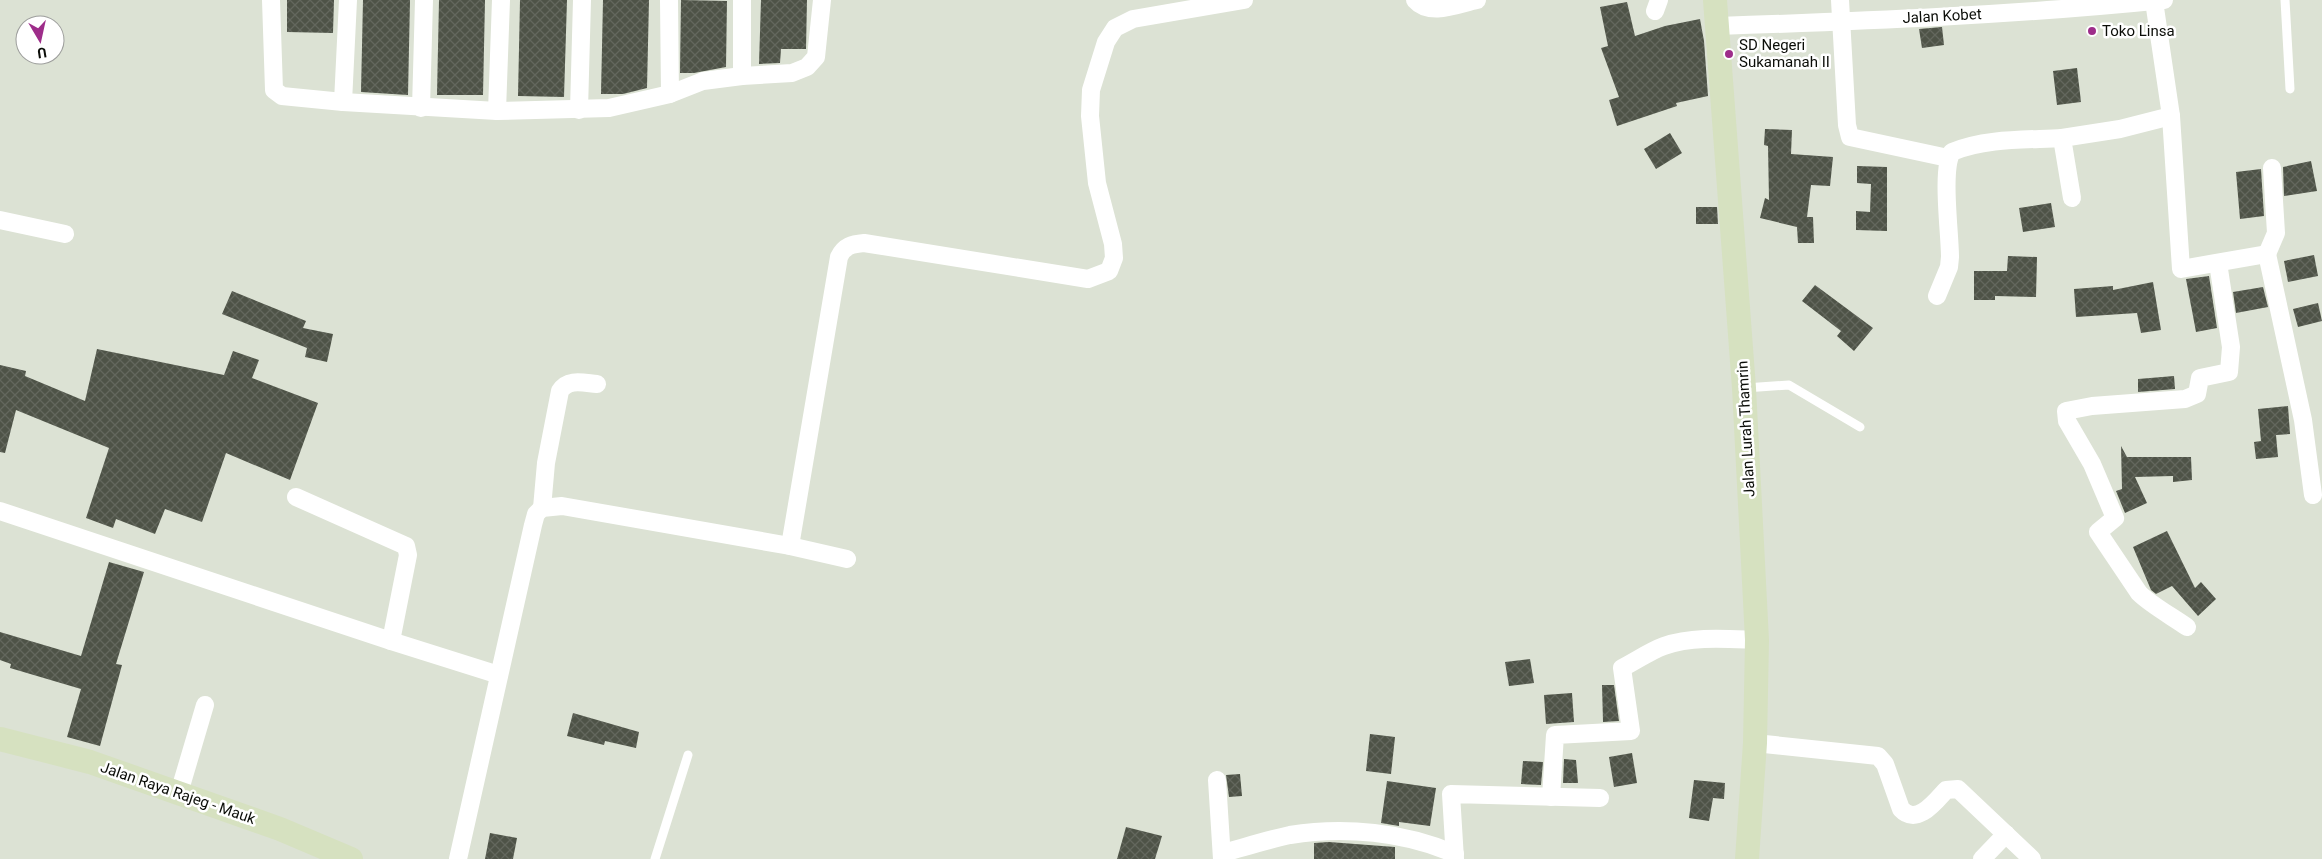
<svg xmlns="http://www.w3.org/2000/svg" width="2322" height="859" font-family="Roboto,sans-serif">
  <defs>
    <pattern id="building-cross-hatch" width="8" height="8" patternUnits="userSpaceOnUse" patternTransform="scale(1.25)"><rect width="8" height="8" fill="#4e5347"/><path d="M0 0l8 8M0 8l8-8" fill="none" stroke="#63675d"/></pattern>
  </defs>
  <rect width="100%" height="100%" fill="#dce2d4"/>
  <!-- building -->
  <g fill="url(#building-cross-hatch)">
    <path d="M 287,0 L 334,0 L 333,33 L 287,32 Z"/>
    <path d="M 363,0 L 410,0 L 408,95 L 361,92 Z"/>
    <path d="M 439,0 L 485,0 L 483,95 L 437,95 Z"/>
    <path d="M 520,0 L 567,0 L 564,97 L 518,96 Z"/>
    <path d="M 603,0 L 649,0 L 647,88 L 623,94 L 601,94 Z"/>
    <path d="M 681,0 L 727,1 L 726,67 L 694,73 L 680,73 Z"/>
    <path d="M 761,0 L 807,0 L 806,49 L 781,49 L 780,63 L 759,64 Z"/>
    <path d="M 1627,2 L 1635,36 L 1665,26 L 1700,19 L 1704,41 L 1708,96 L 1676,103 L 1677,106 L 1617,126 L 1609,100 L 1619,97 L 1601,48 L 1608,46 L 1600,7 Z"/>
    <path d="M 1942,27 L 1944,45 L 1922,48 L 1919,29 Z"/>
    <path d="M 2077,68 L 2081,102 L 2057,105 L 2053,71 Z"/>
    <path d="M 1765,129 L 1792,130 L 1791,154 L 1833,157 L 1830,186 L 1811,185 L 1807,217 L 1813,217 L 1814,243 L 1798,243 L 1797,227 L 1760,218 L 1765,198 L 1769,200 L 1768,146 L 1764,145 Z"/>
    <path d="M 1670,133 L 1682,153 L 1656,169 L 1644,149 Z"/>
    <path d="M 2311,161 L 2317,191 L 2284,196 L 2283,167 Z"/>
    <path d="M 1857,166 L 1887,167 L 1887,231 L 1856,230 L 1856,211 L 1870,212 L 1871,184 L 1857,183 Z"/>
    <path d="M 2261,169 L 2264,216 L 2240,219 L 2236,172 Z"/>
    <path d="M 2051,203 L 2055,227 L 2023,232 L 2019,208 Z"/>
    <path d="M 1696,207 L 1717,207 L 1718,224 L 1696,224 Z"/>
    <path d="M 2314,255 L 2318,276 L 2288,282 L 2284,261 Z"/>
    <path d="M 2008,256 L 2037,257 L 2036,297 L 1995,296 L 1995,300 L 1974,300 L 1974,271 L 2007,271 Z"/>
    <path d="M 2209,276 L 2217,328 L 2196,332 L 2186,279 Z"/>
    <path d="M 2153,282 L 2161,330 L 2141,333 L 2137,313 L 2076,317 L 2074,289 L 2113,286 L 2113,290 Z"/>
    <path d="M 1815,285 L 1873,328 L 1854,351 L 1837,336 L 1841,331 L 1802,301 Z"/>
    <path d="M 2263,287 L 2268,307 L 2236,313 L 2233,292 Z"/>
    <path d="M 232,291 L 306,321 L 303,328 L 333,334 L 327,362 L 305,357 L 307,348 L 222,314 Z"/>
    <path d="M 2318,303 L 2322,321 L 2298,327 L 2293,309 Z"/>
    <path d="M 97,349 L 224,375 L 233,351 L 259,360 L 252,378 L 318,403 L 290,480 L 226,453 L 202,522 L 165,509 L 155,534 L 116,519 L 113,528 L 86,518 L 109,448 L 16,410 L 5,453 L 0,452 L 0,365 L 26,371 L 25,376 L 85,401 Z"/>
    <path d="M 2174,376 L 2175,389 L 2138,392 L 2138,379 Z"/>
    <path d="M 2288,406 L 2290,434 L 2276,435 L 2278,457 L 2256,459 L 2254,442 L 2261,441 L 2258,409 Z"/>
    <path d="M 2121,446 L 2127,457 L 2191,457 L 2192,480 L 2173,482 L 2173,476 L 2135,477 L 2147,503 L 2125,513 L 2116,491 L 2122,489 Z"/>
    <path d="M 2167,531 L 2195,588 L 2201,582 L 2216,599 L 2198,616 L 2172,586 L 2156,594 L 2151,590 L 2133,547 Z"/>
    <path d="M 109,562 L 144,572 L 116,664 L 122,665 L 100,746 L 67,737 L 81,689 L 10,668 L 11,664 L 0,660 L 0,632 L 81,656 Z"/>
    <path d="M 1530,659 L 1534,683 L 1509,686 L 1505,662 Z"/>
    <path d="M 1602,685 L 1614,685 L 1619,721 L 1603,722 Z"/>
    <path d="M 1572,693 L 1574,722 L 1546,724 L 1544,695 Z"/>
    <path d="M 573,713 L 639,732 L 636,748 L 605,741 L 604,745 L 567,736 Z"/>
    <path d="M 1370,734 L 1395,737 L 1391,774 L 1366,771 Z"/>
    <path d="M 1632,753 L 1637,783 L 1614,787 L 1609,757 Z"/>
    <path d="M 1564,759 L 1576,760 L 1578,783 L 1563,783 Z"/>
    <path d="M 1523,761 L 1543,762 L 1541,785 L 1521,784 Z"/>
    <path d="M 1240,774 L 1242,796 L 1229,797 L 1226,775 Z"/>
    <path d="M 1694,780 L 1725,783 L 1724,799 L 1713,798 L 1709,821 L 1689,818 Z"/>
    <path d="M 1387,781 L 1436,788 L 1430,826 L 1399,822 L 1399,826 L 1381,823 Z"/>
    <path d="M 1126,827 L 1162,836 L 1155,859 L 1117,859 Z"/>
    <path d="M 490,833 L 517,838 L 513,859 L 485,859 Z"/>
    <path d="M 1329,842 L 1395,847 L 1395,859 L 1314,859 L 1314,843 Z"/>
  </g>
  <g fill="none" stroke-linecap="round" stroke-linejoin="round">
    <!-- lane -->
    <g stroke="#fff" stroke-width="9">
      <path d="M 2285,0 L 2290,89"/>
      <path d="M 1745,388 L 1789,385 L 1860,427"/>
      <path d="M 655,859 L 688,755"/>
    </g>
    <!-- street -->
    <g stroke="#fff" stroke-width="18">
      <path d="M 271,0 L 274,90 L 282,96 L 343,102 L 497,111 L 609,108 L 670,94 L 703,81 L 742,76 L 792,73 L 807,67 L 816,57 L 822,0"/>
      <path d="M 669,0 L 670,94"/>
      <path d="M 1415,0 C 1430,17 1458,4 1477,0"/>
      <path d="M 1840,0 L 1847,125 L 1850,137 L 1948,158"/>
      <path d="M 2154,1 L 2171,116 L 2181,269 L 2267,254 L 2303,420 L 2313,495"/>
      <path d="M 1655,11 L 1659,0"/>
      <path d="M 1718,26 C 1867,21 2016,15 2164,0"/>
      <path d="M 742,76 L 742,0"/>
      <path d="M 343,102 L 348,0"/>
      <path d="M 421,108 L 424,0"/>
      <path d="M 579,110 L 582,0"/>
      <path d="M 497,111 L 501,0"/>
      <path d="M 2072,198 L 2062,138 L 2120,129 L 2171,116"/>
      <path d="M 0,220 L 65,234"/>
      <path d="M 2267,254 L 2276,233 L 2272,168"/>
      <path d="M 1937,296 L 1949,267 L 1950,257 C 1950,233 1941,169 1952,152 C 1985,138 2027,140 2062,138"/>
      <path d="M 296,497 L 406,546 L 408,555 L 391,641"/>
      <path d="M 542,508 L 546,463 L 560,391 C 568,378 584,383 597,384"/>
      <path d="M 0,511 L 391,641 L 499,675"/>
      <path d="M 790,546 L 839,257 C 844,246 852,244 864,243 L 1088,279 L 1109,271 L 1114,258 L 1113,244 L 1097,183 L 1090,116 L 1091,90 L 1106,42 L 1115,28 L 1133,19 L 1244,0"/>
      <path d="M 2187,627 C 2173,617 2151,605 2139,593 L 2098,532 L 2115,518 L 2092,464 L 2067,421 L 2066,411 L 2092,406 L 2185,399 L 2197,394 L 2200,378 L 2229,372 L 2231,347 L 2218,263"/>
      <path d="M 1755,743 L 1878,756 L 1885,764 L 1901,809 C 1917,826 1935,802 1946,790 L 1958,789 L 2032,859"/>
      <path d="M 1217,780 L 1222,859"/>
      <path d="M 179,793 L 205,705"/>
      <path d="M 1551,797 L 1555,735 L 1631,731 L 1622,668 C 1636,661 1650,651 1664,646 C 1693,636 1727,639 1757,640"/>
      <path d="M 1223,853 C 1245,847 1267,840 1290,835 C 1344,826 1405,832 1455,854"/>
      <path d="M 458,859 L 533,525 L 536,514 L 542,508 L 562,506 L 790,546 L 847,559"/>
      <path d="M 1455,859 L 1451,794 L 1600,798"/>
      <path d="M 1982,859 L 2006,834"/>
    </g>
    <!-- secondary -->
    <g stroke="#d6e1c0" stroke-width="24">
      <path d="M 1715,0 L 1744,388 L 1757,640 L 1755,743 L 1747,859"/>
      <path d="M 0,739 L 90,762 L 280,829 L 351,859"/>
    </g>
  </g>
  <!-- markers -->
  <g fill="#9e2d8a" stroke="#fff" stroke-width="2">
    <circle cx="2092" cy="31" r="5"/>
    <circle cx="1729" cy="54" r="5"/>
  </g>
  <g text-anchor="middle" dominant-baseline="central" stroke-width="5" stroke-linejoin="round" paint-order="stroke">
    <!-- street labels -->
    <g font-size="15" fill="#0b0d08" stroke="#fff">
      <text transform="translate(1942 16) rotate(-3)">Jalan Kobet</text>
      <text transform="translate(1746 429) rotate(-93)">Jalan Lurah Thamrin</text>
      <text transform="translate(178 793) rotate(19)">Jalan Raya Rajeg - Mauk</text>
    </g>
    <!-- poi labels -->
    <g font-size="15" fill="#0b0d08" stroke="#fff" text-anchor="start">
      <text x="2102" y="31">Toko Linsa</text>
      <text x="1739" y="45">SD Negeri<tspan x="1739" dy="17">Sukamanah II</tspan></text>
    </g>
  </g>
  <!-- north arrow -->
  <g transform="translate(40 40) rotate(171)"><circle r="24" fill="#ffffff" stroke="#9d9e9c"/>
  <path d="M0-4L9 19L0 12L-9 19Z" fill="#9e2d8a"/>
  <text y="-8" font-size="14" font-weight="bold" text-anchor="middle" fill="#0b0d08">U</text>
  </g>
</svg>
